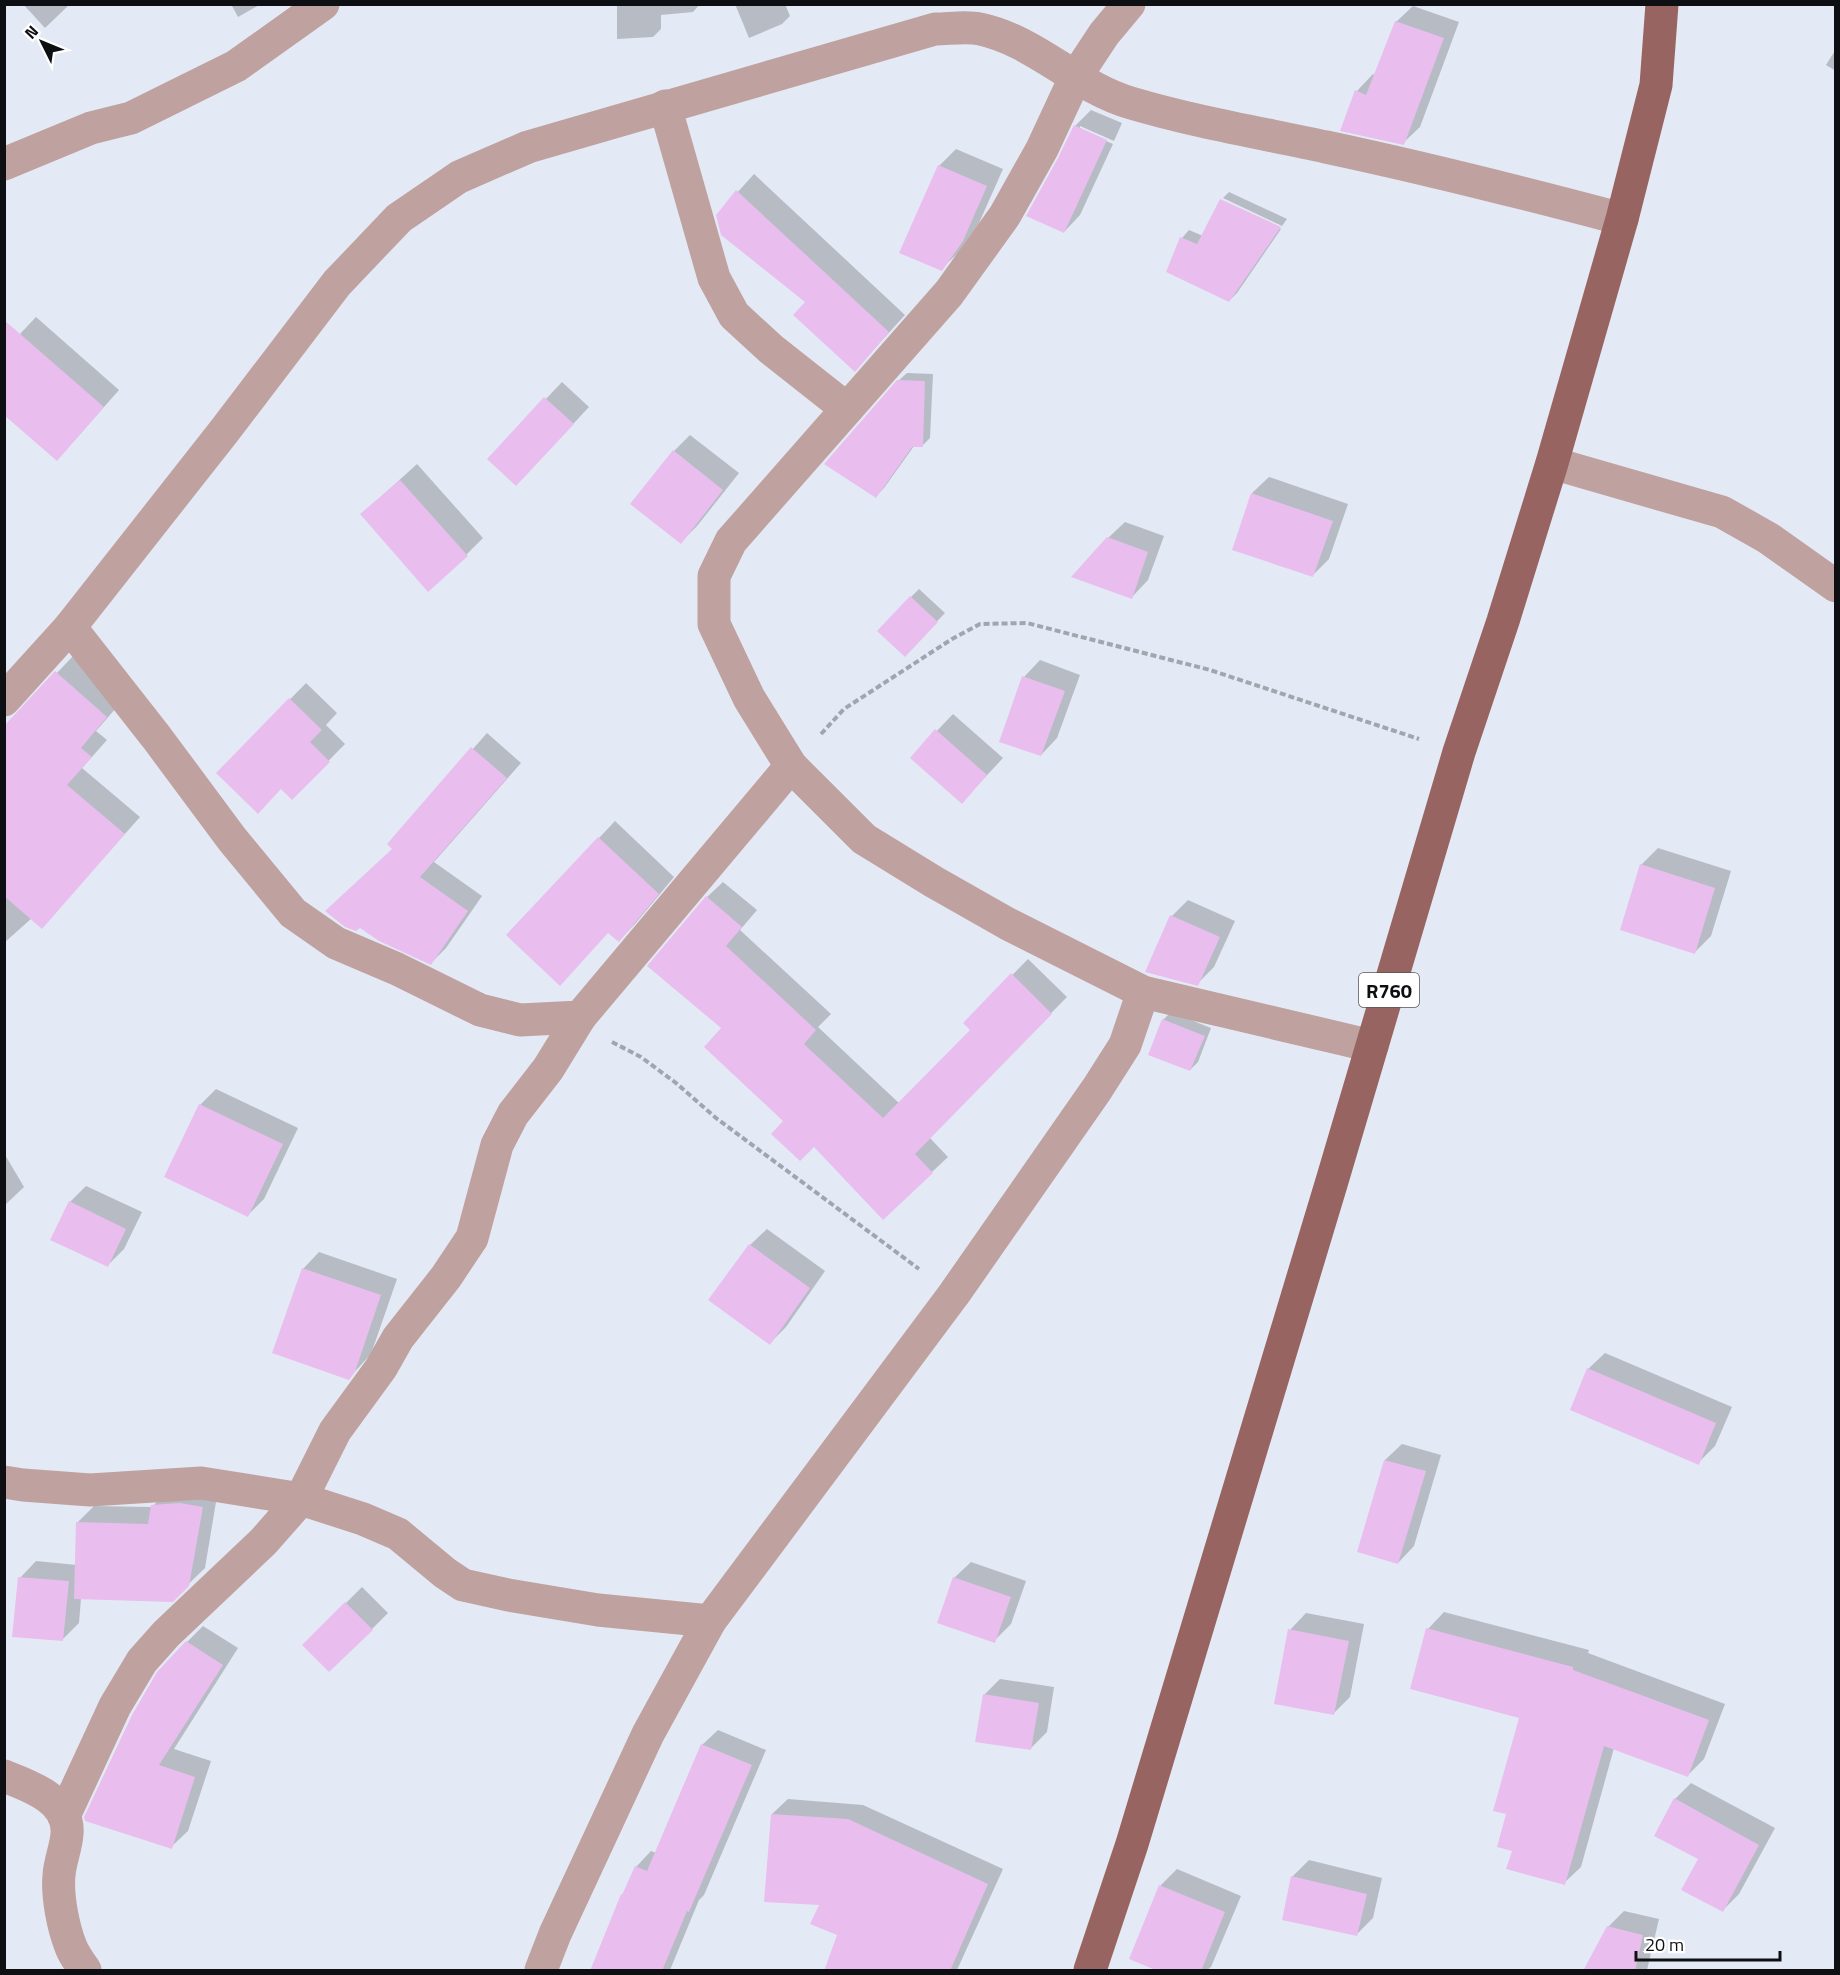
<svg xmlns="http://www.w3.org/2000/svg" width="1840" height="1975" font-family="'Titillium Web',sans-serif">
  <rect width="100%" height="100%" fill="#e4eaf5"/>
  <!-- shadow -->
  <g fill="#0003">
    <path d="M 23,4 L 70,4 L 45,28 Z"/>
    <path d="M 231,4 L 261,4 L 238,17 Z"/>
    <path d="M 617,4 L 700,4 L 693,12 L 661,15 L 661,29 L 653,37 L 617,39 Z"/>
    <path d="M 735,4 L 785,4 L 790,16 L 782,24 L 749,38 Z"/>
    <path d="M 1413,6 L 1459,22 L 1420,127 L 1403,143 L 1357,91 L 1373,74 L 1375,75 L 1396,22 Z"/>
    <path d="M 1836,49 L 1836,71 L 1826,65 Z"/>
    <path d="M 1091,110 L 1122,123 L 1114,141 L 1080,126 L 1080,130 L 1113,144 L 1080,215 L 1064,232 L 1075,126 Z"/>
    <path d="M 956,149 L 1003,169 L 979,223 L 958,253 L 941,269 L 939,166 Z"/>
    <path d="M 754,174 L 905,315 L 855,370 L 807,302 L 717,215 Z"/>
    <path d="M 1229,192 L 1287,219 L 1282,226 L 1223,198 Z"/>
    <path d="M 1222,199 L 1222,201 L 1281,229 L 1237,293 L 1229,301 L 1168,272 L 1182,238 L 1189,230 L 1203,236 Z"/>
    <path d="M 36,317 L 119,390 L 73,442 L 20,334 Z"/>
    <path d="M 907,373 L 933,374 L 930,438 L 922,446 L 914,446 L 884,488 L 876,496 L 898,381 Z"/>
    <path d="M 562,382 L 589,407 L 532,468 L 489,459 Z"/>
    <path d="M 690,435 L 739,473 L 697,526 L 681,542 L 674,451 Z"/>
    <path d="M 417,464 L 483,538 L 466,555 L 362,514 Z"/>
    <path d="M 1269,477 L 1348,504 L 1329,559 L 1313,575 L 1252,493 Z"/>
    <path d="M 1125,522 L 1164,536 L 1148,580 L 1132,597 L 1108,538 Z"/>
    <path d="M 919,589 L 945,613 L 905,655 L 911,597 Z"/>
    <path d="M 73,656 L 123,700 L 96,731 L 107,740 L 82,768 L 140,817 L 42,927 L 32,918 L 4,943 L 4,729 Z"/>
    <path d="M 1040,660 L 1080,675 L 1057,738 L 1041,755 L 1024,677 Z"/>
    <path d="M 306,683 L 337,713 L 326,725 L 345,744 L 292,798 L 282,788 L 218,773 Z"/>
    <path d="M 953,714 L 1003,758 L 962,802 L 912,757 Z"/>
    <path d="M 487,733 L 521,763 L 434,862 L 482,896 L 446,948 L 431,963 L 394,848 L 389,844 Z"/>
    <path d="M 615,821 L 674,877 L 635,924 L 619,940 L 609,932 L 508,935 Z"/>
    <path d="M 1658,848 L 1731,871 L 1711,936 L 1695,952 L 1641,865 Z"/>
    <path d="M 723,882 L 757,910 L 740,930 L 831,1014 L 818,1027 L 900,1104 L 973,1030 L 965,1023 L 1028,959 L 1067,997 L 929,1137 L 948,1157 L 932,1172 L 814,1145 L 785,1121 L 723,1028 L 707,897 Z"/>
    <path d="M 1188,900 L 1235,921 L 1214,967 L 1197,984 L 1172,916 Z"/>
    <path d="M 1171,1012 L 1211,1028 L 1198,1062 L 1190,1070 L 1163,1020 Z"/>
    <path d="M 216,1089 L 298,1128 L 264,1199 L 248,1215 L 200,1105 Z"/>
    <path d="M 4,1153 L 24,1187 L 4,1206 Z"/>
    <path d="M 86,1186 L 142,1212 L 124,1249 L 107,1266 L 70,1202 Z"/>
    <path d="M 767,1229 L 825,1271 L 786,1327 L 770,1343 L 750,1245 Z"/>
    <path d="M 319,1252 L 397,1279 L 371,1354 L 349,1378 L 303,1269 Z"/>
    <path d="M 1605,1353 L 1732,1407 L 1715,1446 L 1698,1463 L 1588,1369 Z"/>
    <path d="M 1402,1444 L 1441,1455 L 1414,1546 L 1398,1563 L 1385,1460 Z"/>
    <path d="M 169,1489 L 218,1490 L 205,1568 L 172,1600 L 81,1598 L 79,1623 L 62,1640 L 20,1578 L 36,1561 L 77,1565 L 78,1522 L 94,1506 L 152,1507 Z"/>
    <path d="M 971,1562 L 1026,1581 L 1011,1624 L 994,1641 L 954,1578 Z"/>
    <path d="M 362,1587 L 388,1613 L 372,1629 L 304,1645 Z"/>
    <path d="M 1444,1612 L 1589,1650 L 1588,1653 L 1725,1704 L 1704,1759 L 1688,1775 L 1614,1748 L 1581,1867 L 1564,1883 L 1513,1850 L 1508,1813 L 1521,1717 L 1428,1629 Z"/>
    <path d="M 1306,1613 L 1364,1624 L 1350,1697 L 1334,1713 L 1290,1630 Z"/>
    <path d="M 203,1626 L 238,1648 L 174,1749 L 211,1761 L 188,1831 L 171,1847 L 86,1820 L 187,1642 Z"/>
    <path d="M 1000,1679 L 1054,1687 L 1047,1732 L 1030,1749 L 984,1695 Z"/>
    <path d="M 718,1730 L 766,1750 L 704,1895 L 699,1900 L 670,1970 L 591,1970 L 622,1895 L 626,1891 L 636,1867 L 651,1851 L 656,1853 L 702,1745 Z"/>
    <path d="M 1691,1783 L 1775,1828 L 1739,1894 L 1723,1910 L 1675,1799 Z"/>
    <path d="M 788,1799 L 863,1805 L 1003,1869 L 957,1970 L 825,1970 L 839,1935 L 772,1814 Z"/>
    <path d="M 1309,1860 L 1382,1878 L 1373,1918 L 1357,1934 L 1292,1877 Z"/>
    <path d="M 1177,1869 L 1241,1896 L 1211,1967 L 1207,1970 L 1162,1970 L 1131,1958 L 1161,1885 Z"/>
    <path d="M 1624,1911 L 1659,1919 L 1647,1970 L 1585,1970 L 1608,1927 Z"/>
  </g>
  <!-- building -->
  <g fill="#e9beee">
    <path d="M 1395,21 L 1444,38 L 1404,145 L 1340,131 L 1355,90 L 1366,95 Z"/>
    <path d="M 1074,125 L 1107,140 L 1064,233 L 1026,216 L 1058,158 Z"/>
    <path d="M 938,165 L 987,186 L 963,241 L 942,271 L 899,253 Z"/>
    <path d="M 736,190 L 889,332 L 855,372 L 793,315 L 805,302 L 721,235 L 716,215 Z"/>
    <path d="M 1220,199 L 1281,227 L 1229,302 L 1166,272 L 1180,237 L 1197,244 Z"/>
    <path d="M 4,320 L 104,407 L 57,461 L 4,415 Z"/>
    <path d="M 897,380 L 925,381 L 923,447 L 912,447 L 876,498 L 824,464 Z"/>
    <path d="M 544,397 L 574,424 L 516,486 L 487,459 Z"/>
    <path d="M 673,450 L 723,490 L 681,544 L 630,504 Z"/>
    <path d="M 400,480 L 468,556 L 428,592 L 360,514 Z"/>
    <path d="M 1251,493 L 1333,521 L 1313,577 L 1232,550 Z"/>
    <path d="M 1107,537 L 1148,552 L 1132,599 L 1071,577 Z"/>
    <path d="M 910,596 L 938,622 L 905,657 L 877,631 Z"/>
    <path d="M 55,671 L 107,717 L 81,748 L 92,757 L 67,785 L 125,834 L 42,929 L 4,896 L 4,726 Z"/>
    <path d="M 1022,676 L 1065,691 L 1041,756 L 999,742 Z"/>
    <path d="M 289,698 L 322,730 L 310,742 L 330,762 L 292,800 L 281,789 L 258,814 L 216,773 Z"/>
    <path d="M 935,729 L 987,775 L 962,804 L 910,758 Z"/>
    <path d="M 471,747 L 507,778 L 420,877 L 468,911 L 431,965 L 379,941 L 360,928 L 356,931 L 345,927 L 325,911 L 392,849 L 387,844 Z"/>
    <path d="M 598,837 L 659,894 L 619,942 L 608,933 L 560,986 L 506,935 Z"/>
    <path d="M 1640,864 L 1715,888 L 1695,954 L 1620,930 Z"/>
    <path d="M 706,896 L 742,927 L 726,946 L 816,1030 L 804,1044 L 883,1118 L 970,1030 L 963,1023 L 1011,973 L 1052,1014 L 915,1154 L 933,1173 L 883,1220 L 814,1147 L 800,1161 L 771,1134 L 783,1121 L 704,1047 L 721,1028 L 647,966 Z"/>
    <path d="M 1170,915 L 1220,937 L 1198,986 L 1145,972 Z"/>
    <path d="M 1162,1019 L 1205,1036 L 1190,1071 L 1148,1055 Z"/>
    <path d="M 199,1104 L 283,1144 L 248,1217 L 164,1177 Z"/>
    <path d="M 69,1201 L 126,1229 L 108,1267 L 50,1240 Z"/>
    <path d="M 749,1244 L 810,1288 L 770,1345 L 708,1300 Z"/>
    <path d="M 302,1268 L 381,1295 L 355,1372 L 349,1380 L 272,1353 Z"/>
    <path d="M 1587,1368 L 1716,1423 L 1699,1465 L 1570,1410 Z"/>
    <path d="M 1384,1460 L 1426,1471 L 1398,1564 L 1357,1552 Z"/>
    <path d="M 180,1503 L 203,1507 L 189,1586 L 173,1602 L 74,1599 L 76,1522 L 148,1524 L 151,1505 Z"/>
    <path d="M 18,1577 L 69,1581 L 63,1641 L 12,1637 Z"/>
    <path d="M 953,1577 L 1011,1597 L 995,1643 L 937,1623 Z"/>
    <path d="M 345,1602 L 373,1630 L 329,1672 L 302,1645 Z"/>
    <path d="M 1426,1628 L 1573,1667 L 1573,1670 L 1709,1720 L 1688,1777 L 1604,1746 L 1565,1885 L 1506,1869 L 1512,1851 L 1497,1847 L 1506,1814 L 1493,1811 L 1519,1718 L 1410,1689 Z"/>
    <path d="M 1288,1629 L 1349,1641 L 1334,1715 L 1274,1704 Z"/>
    <path d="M 186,1641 L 223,1665 L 159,1765 L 195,1777 L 172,1849 L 85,1821 L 84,1817 L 132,1715 L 157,1672 Z"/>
    <path d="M 983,1694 L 1039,1703 L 1031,1750 L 975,1742 Z"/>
    <path d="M 701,1744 L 752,1765 L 689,1912 L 687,1911 L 662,1971 L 590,1971 L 621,1894 L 622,1895 L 635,1866 L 647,1871 Z"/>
    <path d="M 1674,1798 L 1759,1845 L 1723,1912 L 1681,1890 L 1698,1859 L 1654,1836 Z"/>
    <path d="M 771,1814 L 848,1819 L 988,1884 L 950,1971 L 824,1971 L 837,1935 L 810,1924 L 819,1905 L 764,1902 Z"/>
    <path d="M 1291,1876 L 1367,1894 L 1357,1936 L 1282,1920 Z"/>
    <path d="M 1159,1885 L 1225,1912 L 1201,1971 L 1158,1971 L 1129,1959 Z"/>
    <path d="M 1607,1926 L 1643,1935 L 1635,1971 L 1583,1971 Z"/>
  </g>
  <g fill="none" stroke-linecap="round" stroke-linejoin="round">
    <!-- path -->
    <g stroke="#a1a6ae" stroke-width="4" stroke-dasharray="6 3" stroke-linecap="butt">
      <path d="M 821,734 L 844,709 L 952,639 L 980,624 L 1027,623 L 1210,670 L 1419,739"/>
      <path d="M 612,1042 L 641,1057 L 676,1083 L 716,1118 L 919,1269"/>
    </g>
    <!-- minor -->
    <g stroke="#bfa19f" stroke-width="33">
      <path d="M 1129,4 L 1104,34 L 1075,78 L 1042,149 L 1005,215 L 949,293 L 731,541 L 714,576 L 714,624 L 749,698 L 791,766 L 864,839 L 934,882 L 1008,924 L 1143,992 L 1372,1046"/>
      <path d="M 665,106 L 714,278 L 734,315 L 771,349 L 847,409"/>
      <path d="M 4,164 L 91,128 L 131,118 L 236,66 L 323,4"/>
      <path d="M 1552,463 L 1722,512 L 1768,538 L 1836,586"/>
      <path d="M 70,627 L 157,738 L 232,839 L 293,913 L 336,943 L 397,969 L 480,1010 L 520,1020 L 580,1017 L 791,766"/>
      <path d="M 4,700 L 70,627 L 225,430 L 337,283 L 399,218 L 459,177 L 528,147 L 935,29 C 949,29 967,26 980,29 C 1036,41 1076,87 1131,103 C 1195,122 1261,133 1326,147 C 1425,168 1524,193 1622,219"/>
      <path d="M 4,1482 L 23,1485 L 90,1490 L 201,1483 L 301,1499 L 363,1519 L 398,1534 L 445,1573 L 463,1585 L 508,1595 L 598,1610 L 710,1621"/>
      <path d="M 4,1776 C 30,1786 70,1800 67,1834 C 66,1848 60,1861 59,1875 C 57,1896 63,1927 71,1947 C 74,1955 80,1963 85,1970"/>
      <path d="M 64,1816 L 115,1706 L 142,1661 L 166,1634 L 263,1542 L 301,1499 L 335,1431 L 381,1368 L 398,1338 L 446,1277 L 472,1238 L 497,1145 L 513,1114 L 548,1069 L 580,1017"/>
      <path d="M 541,1970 L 555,1934 L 648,1734 L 710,1621 L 954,1294 L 1097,1089 L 1125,1045 L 1143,992"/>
    </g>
    <!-- major -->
    <path stroke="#986461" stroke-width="33" d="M 1090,1970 L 1132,1844 L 1332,1181 L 1459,752 L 1503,621 L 1552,463 L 1622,219 L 1656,85 L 1662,4"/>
  </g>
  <g text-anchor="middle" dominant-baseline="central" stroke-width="6" stroke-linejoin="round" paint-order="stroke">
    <!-- shield labels -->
    <rect fill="#fff" stroke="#565759" stroke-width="1.5" x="1359" y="973" width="60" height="34" rx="4.5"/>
    <g font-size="20" font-weight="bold" fill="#0d0f12">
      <text x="1389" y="990">R760</text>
    </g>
  </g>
  <!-- border -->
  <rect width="1840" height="1975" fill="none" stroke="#0d0f12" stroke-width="12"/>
  <!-- north arrow -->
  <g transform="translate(42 42) rotate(313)" stroke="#ffffff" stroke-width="4.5" paint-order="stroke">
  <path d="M0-4.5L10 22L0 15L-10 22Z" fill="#0d0f12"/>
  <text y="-9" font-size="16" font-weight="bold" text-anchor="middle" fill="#0d0f12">N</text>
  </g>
  <!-- scale -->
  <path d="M1636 1951v9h144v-9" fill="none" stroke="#0d0f12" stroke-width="3"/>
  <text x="1645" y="1951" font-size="18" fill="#0d0f12" stroke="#ffffff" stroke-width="4.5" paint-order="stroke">20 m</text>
</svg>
